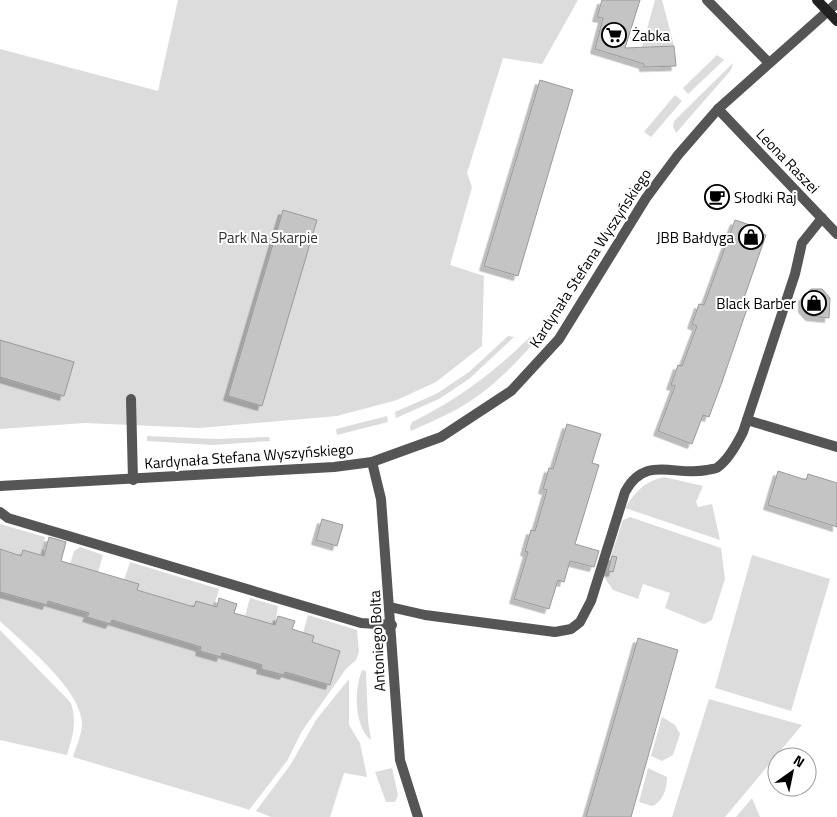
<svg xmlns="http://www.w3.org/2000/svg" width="837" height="817" font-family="'Titillium Web',sans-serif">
  <defs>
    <filter id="shadow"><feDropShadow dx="-4.5" dy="4.5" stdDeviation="0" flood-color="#0004"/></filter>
  </defs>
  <rect width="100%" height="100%" fill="#fff"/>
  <!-- green -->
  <g fill="#dcdcdc">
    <path d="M 178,0 L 578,0 L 542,64 L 503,58 L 467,173 L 472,187 L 450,265 L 484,276 L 482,346 L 436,382 L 397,400 L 337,416 L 200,428 L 85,423 L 0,429 L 0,49 L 158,91 Z"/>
    <path d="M 655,0 L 662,0 L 674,46 L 642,47 Z"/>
    <path d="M 717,55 L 724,60 L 688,94 L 683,88 Z"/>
    <path d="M 733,63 L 731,70 L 676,133 L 673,126 L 674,121 Z"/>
    <path d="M 675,95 L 682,101 L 651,137 L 644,132 Z"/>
    <path d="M 508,336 L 514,337 L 469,379 L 439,399 L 396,418 L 395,412 L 436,394 L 469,372 Z"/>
    <path d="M 530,337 L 537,340 C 520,358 503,377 483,392 C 462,409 435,420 411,431 L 410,427 L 412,422 C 458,399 493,373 530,337 Z"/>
    <path d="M 387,416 L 388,422 L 337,435 L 336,429 Z"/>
    <path d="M 147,436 L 216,439 L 269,437 L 270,441 L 213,445 L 147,441 Z"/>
    <path d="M 664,477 L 703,486 L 696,502 L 698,507 L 712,504 L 720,540 L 625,508 C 636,491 644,482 664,477 Z"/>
    <path d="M 630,517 L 721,548 L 725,579 L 712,620 L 704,624 L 665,608 L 670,593 L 643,584 L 638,599 L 613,590 L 604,577 L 623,520 Z"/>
    <path d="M 0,524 L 45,537 L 42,549 L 45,551 L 44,556 L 23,550 L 21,556 L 0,549 Z"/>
    <path d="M 80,547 L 103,555 L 98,572 L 70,564 L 74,551 Z"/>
    <path d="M 752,555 L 830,579 L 791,711 L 715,688 Z"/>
    <path d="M 130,562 L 219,589 L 214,606 L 194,607 L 137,590 L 139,584 L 124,580 Z"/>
    <path d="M 0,586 L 26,599 L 47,605 L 48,601 L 89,613 L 88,617 L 110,624 L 112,620 L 201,647 L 200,651 L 221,657 L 222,653 L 262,665 L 261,669 L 283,675 L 285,672 L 330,685 L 340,651 L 312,642 L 303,633 L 308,615 L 357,630 L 359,652 L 356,660 L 346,669 L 302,731 L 287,761 L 249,810 L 247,809 L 73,757 C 76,747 82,734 82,723 C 81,689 23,643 0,621 Z"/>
    <path d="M 250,598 L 278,606 L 275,625 L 245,616 Z"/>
    <path d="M 0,630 L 71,703 C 77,722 73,736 67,755 L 0,740 Z"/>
    <path d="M 362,670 L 366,671 L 368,721 L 371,740 C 354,726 354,690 362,670 Z"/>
    <path d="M 349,679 L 349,725 L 360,743 L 367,777 L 344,773 L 330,817 L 271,817 L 256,811 L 291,764 L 316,720 Z"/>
    <path d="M 709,699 L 802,725 L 725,817 L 672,817 Z"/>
    <path d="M 662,717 L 675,725 L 680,734 L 673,755 L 662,761 L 651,756 Z"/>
    <path d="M 392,768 L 398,795 L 395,802 L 386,802 L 375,772 Z"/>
    <path d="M 648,768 L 667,777 C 667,788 663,802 652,806 L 639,802 Z"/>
    <path d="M 752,798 L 760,817 L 736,817 Z"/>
  </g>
  <!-- building -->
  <g fill="#c4c4c4" stroke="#999" filter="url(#shadow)">
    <path d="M 602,0 L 640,0 L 625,48 L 674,46 L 676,66 L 644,67 L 644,64 L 595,49 L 603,18 L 597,17 Z"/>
    <path d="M 540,80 L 573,90 L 518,276 L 484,266 Z"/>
    <path d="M 283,210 L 317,220 L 262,406 L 228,396 Z"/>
    <path d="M 735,220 L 753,226 L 751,230 L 766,235 L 743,301 L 749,303 L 722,382 L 709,417 L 703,415 L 692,444 L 658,431 L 675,386 L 671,385 L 678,365 L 682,366 L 697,326 L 692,324 L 699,304 L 704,305 Z"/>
    <path d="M 811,289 L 822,289 L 830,298 L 829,318 L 810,316 L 803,308 L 803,297 Z"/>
    <path d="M 0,340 L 74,362 L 64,396 L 0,377 Z"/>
    <path d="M 567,424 L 601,434 L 592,463 L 599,465 L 575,544 L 599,551 L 594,567 L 570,561 L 564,582 L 558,580 L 549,609 L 514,599 L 528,552 L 525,551 L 531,530 L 535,531 L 547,490 L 543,489 L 549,468 L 553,469 Z"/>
    <path d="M 778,471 L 806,480 L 808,474 L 837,483 L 837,527 L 768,505 Z"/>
    <path d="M 322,519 L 343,525 L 337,546 L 316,540 Z"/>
    <path d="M 49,537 L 66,542 L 61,561 L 139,584 L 137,590 L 194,607 L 196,601 L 217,607 L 219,598 L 237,604 L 234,613 L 275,625 L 278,616 L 295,621 L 292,629 L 314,636 L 312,642 L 340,651 L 330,685 L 285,672 L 284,675 L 261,669 L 262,665 L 222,653 L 221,657 L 200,651 L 201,647 L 112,620 L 110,624 L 87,617 L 89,613 L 48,601 L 47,605 L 0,592 L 0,549 L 21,556 L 23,550 L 44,556 Z"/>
    <path d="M 612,556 L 617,557 L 613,572 L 608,571 Z"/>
    <path d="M 638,638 L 678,650 L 631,817 L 586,817 Z"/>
  </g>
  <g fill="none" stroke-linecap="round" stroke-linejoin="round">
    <!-- street -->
    <g stroke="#555" stroke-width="10">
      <path d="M 707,0 L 768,62"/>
      <path d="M 718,109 L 837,234"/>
      <path d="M 131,399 L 133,480"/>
      <path d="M 747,420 L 837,447"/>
      <path d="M 372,462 L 381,499 L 400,760 L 418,817"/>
      <path d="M 0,486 L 334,467 L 372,462 L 441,437 L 511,391 L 559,339 L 646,198 L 678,155 L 718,109 L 837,3"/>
      <path d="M 0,512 L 8,518 L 361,623 L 392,625"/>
      <path d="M 390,607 L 425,615 L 555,632 L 571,629 L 580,622 L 591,601 L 625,492 C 645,454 675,477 707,470 C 711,469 716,469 718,467 C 729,459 737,444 743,432 L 795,274 L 802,243 L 822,218"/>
    </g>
    <!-- secondary -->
    <path stroke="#222" stroke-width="10" d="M 817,0 L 837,21"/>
  </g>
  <!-- icons -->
  <defs>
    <symbol id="supermarket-ring" viewBox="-11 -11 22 22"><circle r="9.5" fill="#fff" stroke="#000" stroke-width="1.5"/><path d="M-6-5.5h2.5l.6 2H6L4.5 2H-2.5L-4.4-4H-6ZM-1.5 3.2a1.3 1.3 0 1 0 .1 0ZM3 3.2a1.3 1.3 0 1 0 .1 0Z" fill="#000"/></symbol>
    <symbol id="cafe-ring" viewBox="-11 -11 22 22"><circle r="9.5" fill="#fff" stroke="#000" stroke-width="1.5"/><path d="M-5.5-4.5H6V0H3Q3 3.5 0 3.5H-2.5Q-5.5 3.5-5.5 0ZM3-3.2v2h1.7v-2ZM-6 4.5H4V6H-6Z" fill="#000"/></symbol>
    <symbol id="shop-ring" viewBox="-11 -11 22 22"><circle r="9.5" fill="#fff" stroke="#000" stroke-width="1.5"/><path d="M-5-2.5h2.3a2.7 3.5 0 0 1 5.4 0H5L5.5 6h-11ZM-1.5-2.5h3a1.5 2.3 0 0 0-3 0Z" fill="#000"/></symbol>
  </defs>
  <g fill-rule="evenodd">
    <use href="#supermarket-ring" x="600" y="21" width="28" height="28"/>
    <use href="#cafe-ring" x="703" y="183" width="28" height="28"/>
    <use href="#shop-ring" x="737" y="223" width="28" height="28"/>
    <use href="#shop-ring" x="800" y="289" width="28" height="28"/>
  </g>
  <g text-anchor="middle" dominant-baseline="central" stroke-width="4" stroke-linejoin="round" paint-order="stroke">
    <!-- poi labels -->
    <g font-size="15" fill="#000" stroke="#fff" text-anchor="start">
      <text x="632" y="35">Żabka</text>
      <text x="734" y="197">Słodki Raj</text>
      <text x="734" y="237" text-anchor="end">JBB Bałdyga</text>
      <text x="796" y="303" text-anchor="end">Black Barber</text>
    </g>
    <!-- street labels -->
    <g font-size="15" fill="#000" stroke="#fff">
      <text transform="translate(788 161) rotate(46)">Leona Raszei</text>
      <text transform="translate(590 258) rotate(-57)">Kardynała Stefana Wyszyńskiego</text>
      <text transform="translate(249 456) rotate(-4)">Kardynała Stefana Wyszyńskiego</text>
      <text transform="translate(377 641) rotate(-93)">Antoniego Bolta</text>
    </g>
    <!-- park labels -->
    <g font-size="15" fill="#333" stroke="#fff">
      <text x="268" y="237">Park Na Skarpie</text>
    </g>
  </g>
  <!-- north arrow -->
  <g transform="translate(792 772) rotate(33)"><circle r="24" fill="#ffffff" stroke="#999999"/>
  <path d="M0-4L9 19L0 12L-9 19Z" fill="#000000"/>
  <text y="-8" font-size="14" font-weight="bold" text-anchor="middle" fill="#000000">N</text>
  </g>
</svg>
